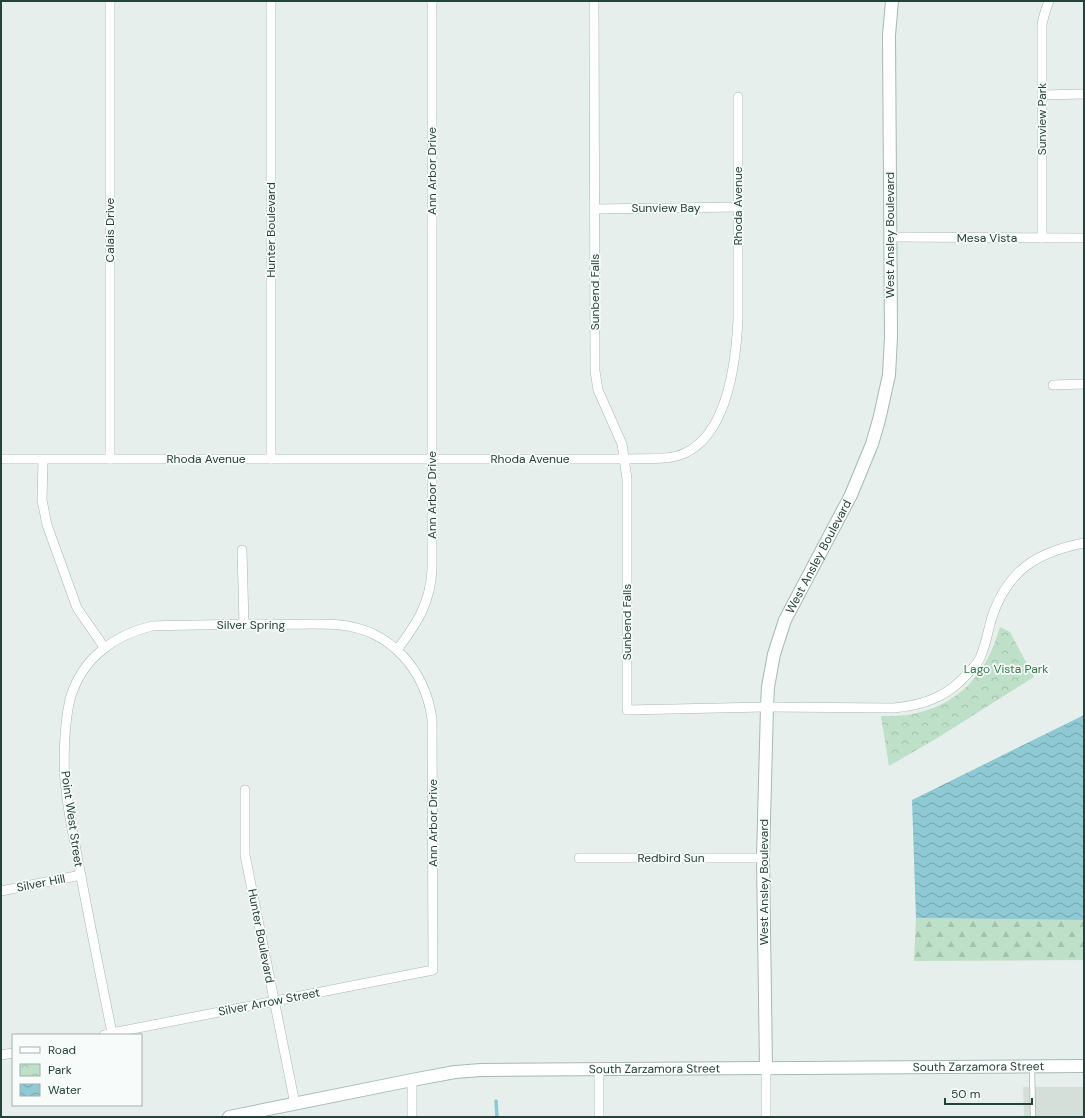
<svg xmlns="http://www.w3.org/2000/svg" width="1085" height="1118" font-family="'DM Sans',sans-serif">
  <defs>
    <pattern id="forest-firs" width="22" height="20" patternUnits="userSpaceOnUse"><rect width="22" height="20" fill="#bfe0c8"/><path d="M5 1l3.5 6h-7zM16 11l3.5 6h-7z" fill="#a4c1ad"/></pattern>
    <pattern id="park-crowns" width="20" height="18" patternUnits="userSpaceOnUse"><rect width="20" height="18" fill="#bfe0c8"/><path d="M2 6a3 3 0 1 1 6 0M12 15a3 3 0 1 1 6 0" fill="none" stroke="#a4c1ad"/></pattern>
    <pattern id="water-waves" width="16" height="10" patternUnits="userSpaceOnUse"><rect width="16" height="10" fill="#8ec9d4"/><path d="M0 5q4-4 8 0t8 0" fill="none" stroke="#74a5ad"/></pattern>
  </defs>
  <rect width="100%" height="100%" fill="#e6efeb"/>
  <!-- built -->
  <path fill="#d4dfda" d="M 1023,1087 L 1084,1087 L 1084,1117 L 1024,1117 Z"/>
  <!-- forest -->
  <path fill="url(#forest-firs)" d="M 916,918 L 1084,920 L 1084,960 L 914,961 Z"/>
  <!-- park -->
  <path fill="url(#park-crowns)" d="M 1000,627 L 1010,632 L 1034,677 L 939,737 L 889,766 L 881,716 C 890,716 899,716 908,715 C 959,706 986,675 1000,627 Z"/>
  <!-- water -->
  <path fill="url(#water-waves)" d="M 1084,715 L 1084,920 L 916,918 L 912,800 Z"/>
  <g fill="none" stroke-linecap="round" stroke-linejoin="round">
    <!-- stream -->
    <path stroke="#8ec9d4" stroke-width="3.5" d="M 496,1101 L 497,1117"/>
    <defs>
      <path id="lane" d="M 1032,1067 L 1033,1117"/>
      <g id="street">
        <path d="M 271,1 L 271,459"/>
        <path d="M 594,1 L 595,371 L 598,390 L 622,444 L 627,479 L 627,710 L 767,707 L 894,708 C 925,705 949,696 969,672 C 973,668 978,663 980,658 C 986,645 988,630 992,617 C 1008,570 1037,552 1084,543"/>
        <path d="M 1042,95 L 1084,94"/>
        <path d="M 595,209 L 738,207"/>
        <path d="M 890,237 L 1084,238"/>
        <path d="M 1042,238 L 1042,24 L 1045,12 L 1049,1"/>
        <path d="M 1053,385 L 1084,384"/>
        <path d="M 1,459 L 625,459 C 644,458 668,461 685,453 C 728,433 736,361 738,319 L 738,97"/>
        <path d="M 110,459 L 110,1"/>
        <path d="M 43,460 L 42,500 L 47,525 L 77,608 L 104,647"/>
        <path d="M 242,550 L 244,624"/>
        <path d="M 397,650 C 417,623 430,604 432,570 L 432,1"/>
        <path d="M 245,790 L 245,855 L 295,1104"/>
        <path d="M 579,858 L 763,858"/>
        <path d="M 1,891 L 81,875"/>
        <path d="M 104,1035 L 112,1033 L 433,970 L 432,719 C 425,670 391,630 340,625 C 318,623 295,625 273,624 C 232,624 192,625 152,626 C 114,635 83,658 71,696 C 67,709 66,722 65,735 C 64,753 63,771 66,789 C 68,811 73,833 77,855 C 88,915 100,974 112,1033"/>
        <path d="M 1,1055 L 13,1053"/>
        <path d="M 599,1068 L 599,1117"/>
        <path d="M 766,1068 L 766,1117"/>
        <path d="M 412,1080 L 412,1117"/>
      </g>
      <g id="secondary">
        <path id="s1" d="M 766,1068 L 763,858 L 767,707 L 768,687 L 774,654 L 785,620 L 851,495 L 872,444 L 879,420 L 889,375 L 891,337 L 889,35 L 892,1"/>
        <path id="s2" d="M 229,1117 L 412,1080 L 455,1072 L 481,1070 L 1084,1066"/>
      </g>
    </defs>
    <!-- lane casing -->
    <use href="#lane" stroke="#a8b8b2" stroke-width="6"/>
    <!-- street casing -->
    <use href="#street" stroke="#a8b8b2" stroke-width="10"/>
    <!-- secondary casing -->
    <use href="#secondary" stroke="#a4bbb3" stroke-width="14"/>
    <!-- lane -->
    <use href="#lane" stroke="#fff" stroke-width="4.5"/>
    <!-- street -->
    <use href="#street" stroke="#fff" stroke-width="9"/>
    <!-- secondary -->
    <use href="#secondary" stroke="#fff" stroke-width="12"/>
  </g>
  <g text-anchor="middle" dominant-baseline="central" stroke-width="3.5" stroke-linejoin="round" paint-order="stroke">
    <!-- street labels -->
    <g font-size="12" fill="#24423a" stroke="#f7fbf9">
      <text transform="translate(1042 119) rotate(-90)">Sunview Park</text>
      <text transform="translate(432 171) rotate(-90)">Ann Arbor Drive</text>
      <text transform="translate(738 206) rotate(-90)">Rhoda Avenue</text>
      <text x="666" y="208">Sunview Bay</text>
      <text transform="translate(110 230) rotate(-90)">Calais Drive</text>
      <text transform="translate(271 230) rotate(-90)">Hunter Boulevard</text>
      <text transform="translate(890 235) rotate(-90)">West Ansley Boulevard</text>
      <text x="987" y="238">Mesa Vista</text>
      <text transform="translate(595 292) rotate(-90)">Sunbend Falls</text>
      <text x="206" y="459">Rhoda Avenue</text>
      <text x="530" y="459">Rhoda Avenue</text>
      <text transform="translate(432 495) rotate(-90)">Ann Arbor Drive</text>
      <text stroke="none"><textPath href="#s1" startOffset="522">West Ansley Boulevard</textPath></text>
      <text transform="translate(627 622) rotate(-90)">Sunbend Falls</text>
      <text x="251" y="625">Silver Spring</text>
      <text transform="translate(72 819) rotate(82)">Point West Street</text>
      <text transform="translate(433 823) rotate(-90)">Ann Arbor Drive</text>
      <text x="671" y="858">Redbird Sun</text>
      <text transform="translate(764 882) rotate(-90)">West Ansley Boulevard</text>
      <text transform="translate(41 883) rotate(-11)">Silver Hill</text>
      <text transform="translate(261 936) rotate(79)">Hunter Boulevard</text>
      <text transform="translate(269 1002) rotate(-11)">Silver Arrow Street</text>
      <text stroke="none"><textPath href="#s2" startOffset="754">South Zarzamora Street</textPath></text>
      <text stroke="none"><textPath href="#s2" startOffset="430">South Zarzamora Street</textPath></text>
    </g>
    <!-- park labels -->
    <g font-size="12" fill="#2d7a4b" stroke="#f7fbf9">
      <text x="1006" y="669">Lago Vista Park</text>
    </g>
  </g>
  <!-- border -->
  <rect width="1085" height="1118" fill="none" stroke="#24423a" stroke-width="4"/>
  <!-- legend -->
  <rect x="12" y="1034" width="130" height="72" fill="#f7fbf9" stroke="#a3b1ad"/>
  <rect x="20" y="1047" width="20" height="6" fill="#ffffff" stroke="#a3b1ad"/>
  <text x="48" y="1054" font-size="12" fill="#24423a">Road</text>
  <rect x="20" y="1064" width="20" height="12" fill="url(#park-crowns)" stroke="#a3b1ad"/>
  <text x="48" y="1074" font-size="12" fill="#24423a">Park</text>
  <rect x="20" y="1084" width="20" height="12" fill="url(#water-waves)" stroke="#a3b1ad"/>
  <text x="48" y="1094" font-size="12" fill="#24423a">Water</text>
  <!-- scale -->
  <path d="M945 1098v6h87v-6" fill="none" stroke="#24423a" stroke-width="2"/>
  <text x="951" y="1098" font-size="12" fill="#24423a" stroke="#f7fbf9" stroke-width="3" paint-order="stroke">50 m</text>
</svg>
